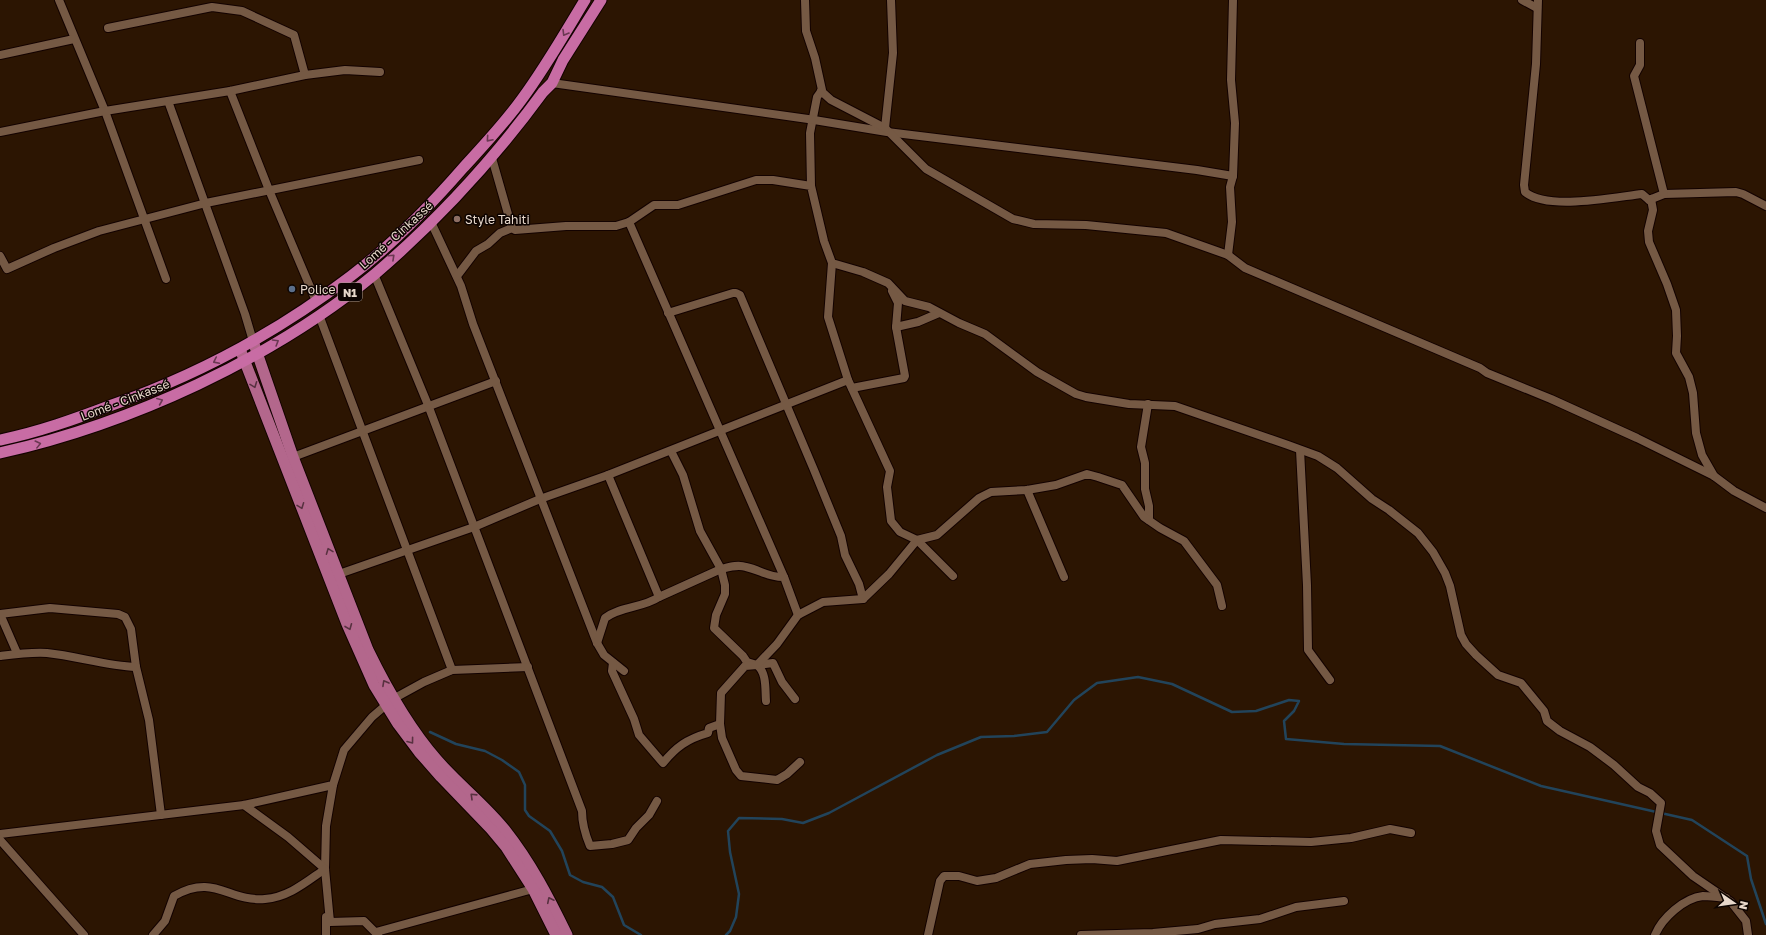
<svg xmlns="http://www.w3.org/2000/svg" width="1766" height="935" font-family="'Golos Text',sans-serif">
  <rect width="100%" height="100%" fill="#2c1502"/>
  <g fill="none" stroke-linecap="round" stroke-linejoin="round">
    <!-- stream -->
    <g stroke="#22445b" stroke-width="2.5">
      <path d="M 430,732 L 456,744 L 485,751 L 502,760 L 519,772 L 525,785 L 525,810 L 529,816 L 550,831 L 562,851 L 570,875 L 583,882 L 602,887 L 613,897 L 624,925 L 641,935"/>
      <path d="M 726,935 L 730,931 L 736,917 L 739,894 L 730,852 L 728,831 L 739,818 L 782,819 L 803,823 L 829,813 L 937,755 L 981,737 L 1014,736 L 1047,732 L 1074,700 L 1097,683 L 1138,677 L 1172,684 L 1232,712 L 1256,711 L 1289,700 L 1299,701 L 1294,711 L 1284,721 L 1286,739 L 1344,744 L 1440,746 L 1541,786 L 1692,820 L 1747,856 L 1751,879 L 1766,924"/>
    </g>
    <defs>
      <g id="minor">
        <path d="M 59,0 L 105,111 L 166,279"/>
        <path d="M 805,0 L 806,31 L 815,58 L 822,90 L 817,97 L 810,133 L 811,186"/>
        <path d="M 1522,0 L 1537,8"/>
        <path d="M 1538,0 L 1536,64 L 1524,185 L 1525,192 C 1547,211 1615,197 1642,194 L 1649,200 L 1664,194 L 1736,192 L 1743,194 L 1766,206"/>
        <path d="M 108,28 L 212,7 L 242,11 L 294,35 L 305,75"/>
        <path d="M 1640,43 L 1640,65 L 1634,76 L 1664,194"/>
        <path d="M 0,55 L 74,39"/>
        <path d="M 552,83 L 808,119 L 887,132 L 1197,170 L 1233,176"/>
        <path d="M 230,91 L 269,190 L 316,301"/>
        <path d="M 821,91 L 831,100 L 885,128 L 926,169 L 1013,219 L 1034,224 L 1086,225 L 1166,233 L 1228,255 L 1245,268 L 1480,368 L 1487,373 L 1551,399 L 1637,438 L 1714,476 L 1734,491 L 1766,508"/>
        <path d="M 168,101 L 245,314 L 253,341"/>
        <path d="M 885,128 L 893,53 L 891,0"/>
        <path d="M 0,132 L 105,111 L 230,91 L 305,75 L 345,70 L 380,72"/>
        <path d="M 492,158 L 512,228 L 515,230 L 566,226 L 616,226 L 629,222 L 654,205 L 678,205 L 756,180 L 773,180 L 811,186 L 824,241 L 832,263 L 863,272 L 888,283 L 905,301 L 929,307 L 959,323 L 985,334 L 1037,372 L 1076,394 L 1086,397 L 1129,404 L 1175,406 L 1288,445 L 1318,456 L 1337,468 L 1372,499 L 1389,510 L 1418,533 L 1433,552 L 1445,573 L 1450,586 L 1461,635 L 1466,644 L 1476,655 L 1498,675 L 1521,683 L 1544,711 L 1547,721 L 1560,731 L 1590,747 L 1614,765 L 1638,787 L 1650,793 L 1661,803 L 1656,831 L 1660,845 L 1693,876 L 1731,902 L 1746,921 L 1748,935"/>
        <path d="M 1649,200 L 1651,199 L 1653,210 L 1648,231 L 1649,242 L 1667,284 L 1676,310 L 1677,336 L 1676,353 L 1689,377 L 1693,393 L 1696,433 L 1702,455 L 1714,476"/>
        <path d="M 431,222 L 461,286 L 473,324 L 597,643 L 604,655 L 624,671"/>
        <path d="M 629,222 L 784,577"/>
        <path d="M 1228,255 L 1232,222 L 1230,187 L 1233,176 L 1235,123 L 1231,80 L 1233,0"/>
        <path d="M 0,256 L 7,269 L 54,248 L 99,231 L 206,203 L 419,160"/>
        <path d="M 832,263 L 828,317 L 848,380 L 890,471 L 887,487 L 891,521 L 900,532 L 917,540 L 953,576"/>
        <path d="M 374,274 L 428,405 L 582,811 C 582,824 585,834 590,846 L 612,844 L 628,840 L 636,828 L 649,815 L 657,801"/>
        <path d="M 457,276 L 476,251 L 488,244 L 500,233 L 512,228"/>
        <path d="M 668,313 L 733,293 L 736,293 L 740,295 L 814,470 L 841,536 L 845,555 L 859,584 L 863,599"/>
        <path d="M 319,315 L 452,670"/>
        <path d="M 896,327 L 918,322 L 939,313"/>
        <path d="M 852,388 L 904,378 L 905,376 L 896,327 L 898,303 L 892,291"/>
        <path d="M 1148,404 L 1141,447 L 1145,463 L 1145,489 L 1149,506 L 1149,520"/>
        <path d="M 1300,450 L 1307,585 L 1308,650 L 1330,680"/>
        <path d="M 671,451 L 683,475 L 700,531 L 721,569 L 725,585 L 725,594 L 716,615 L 714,628 L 743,656 L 747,662 L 757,665 L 773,663 L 782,682 L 795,699"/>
        <path d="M 293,457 L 496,381"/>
        <path d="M 608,475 L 659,597 L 721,569 C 729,567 738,564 746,567 C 760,570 770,578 784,577 L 798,615"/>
        <path d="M 1027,490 L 1064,577"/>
        <path d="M 339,574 L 474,527 L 540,499 L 608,475 L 848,380"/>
        <path d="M 597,643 L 605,618 C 621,606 643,608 659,597"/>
        <path d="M 17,653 L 0,614 L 50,608 L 118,614 L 125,617 L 131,629 L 136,667 L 149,720 L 161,815"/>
        <path d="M 0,656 C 16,654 31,652 47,653 C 77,656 106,666 136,667"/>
        <path d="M 613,663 L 612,671 L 634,719 L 639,735 L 663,763 C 676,747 687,739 708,733 L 709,728 L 720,724"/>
        <path d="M 757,665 C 767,673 765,689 766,701"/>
        <path d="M 800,762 L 787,774 L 777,780 L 741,776 L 736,770 L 722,738 L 720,724 L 721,693 L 745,666 L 757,665 L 777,644 L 798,615 L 823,602 L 863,599 L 889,574 L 917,540 L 937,535 L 979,498 L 991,492 L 1027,490 L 1056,485 L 1087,474 L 1098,477 L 1122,485 L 1144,517 L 1160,528 L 1184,541 L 1217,585 L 1222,606"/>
        <path d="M 333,785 L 326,826 L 325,869 L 330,922 L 364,921 L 378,935"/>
        <path d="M 244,805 L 288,837 L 325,869 L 325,871"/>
        <path d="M 0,834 L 244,805 L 333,785 L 344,750 L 372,717 L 393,699 L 424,682 L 452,670 L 528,667"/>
        <path d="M 0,840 L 84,935"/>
        <path d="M 376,932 L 533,889"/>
        <path d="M 153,935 L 165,921 L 174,896 C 215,873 228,902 265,899 C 289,897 306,882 325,869"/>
        <path d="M 326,935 L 326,917"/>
        <path d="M 928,935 L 940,881 L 944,876 L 959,876 L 977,881 L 996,878 L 1030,864 L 1066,860 L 1092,859 L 1117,861 L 1221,840 L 1311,842 L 1351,838 L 1390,829 L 1411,833"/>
        <path d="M 1081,935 L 1153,933 L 1198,929 L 1215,924 L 1260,919 L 1296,907 L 1344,901"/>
        <path d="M 1655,935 C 1662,918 1684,898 1703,896 C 1711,896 1718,897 1726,898"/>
      </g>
      <g id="primary">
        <path d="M 253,341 L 293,457 L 368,650 C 387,689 408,727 437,760 C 459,785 485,805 505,830 C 531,863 549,898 567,935"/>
        <path d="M 240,349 L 347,624 L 374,685 L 398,724 L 419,752 L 441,777 L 491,829 L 506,847 L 533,889 L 556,935"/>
      </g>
      <g id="trunk">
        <path d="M 0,440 C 39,432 75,419 112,405 C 198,375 279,331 351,276 C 392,245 429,207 463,168 C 483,146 504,124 522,99 C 545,68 565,33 585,0"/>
        <path d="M 0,453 C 130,424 272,359 375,274 C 438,220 494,159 543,92 L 552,83 L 563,60 L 601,0"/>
      </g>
    </defs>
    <!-- minor casing -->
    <use href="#minor" stroke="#130200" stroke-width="10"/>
    <!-- primary casing -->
    <use href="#primary" stroke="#130200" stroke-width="13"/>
    <!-- trunk casing -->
    <use href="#trunk" stroke="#130200" stroke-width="13"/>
    <!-- minor -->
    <use href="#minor" stroke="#755944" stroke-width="8"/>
    <!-- primary -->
    <use href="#primary" stroke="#b3678c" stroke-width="11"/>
    <!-- trunk -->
    <use href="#trunk" stroke="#c86ca4" stroke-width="11"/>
  </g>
  <!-- one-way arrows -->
  <defs><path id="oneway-chevron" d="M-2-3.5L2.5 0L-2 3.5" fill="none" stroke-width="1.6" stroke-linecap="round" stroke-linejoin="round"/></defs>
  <g stroke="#6a3852">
    <use href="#oneway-chevron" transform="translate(565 33) rotate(121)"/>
    <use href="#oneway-chevron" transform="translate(489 139) rotate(131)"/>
    <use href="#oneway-chevron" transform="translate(392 257) rotate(-43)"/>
    <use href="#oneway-chevron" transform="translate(276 342) rotate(-31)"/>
    <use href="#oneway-chevron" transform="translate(216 361) rotate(154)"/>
    <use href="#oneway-chevron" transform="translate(160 401) rotate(-23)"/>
    <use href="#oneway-chevron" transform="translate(38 444) rotate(-14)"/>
  </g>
  <g stroke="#583140">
    <use href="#oneway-chevron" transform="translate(254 385) rotate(69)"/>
    <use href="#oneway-chevron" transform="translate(301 506) rotate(69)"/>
    <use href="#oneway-chevron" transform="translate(329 551) rotate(-111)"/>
    <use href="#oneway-chevron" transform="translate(349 627) rotate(68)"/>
    <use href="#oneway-chevron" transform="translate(385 683) rotate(-119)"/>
    <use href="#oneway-chevron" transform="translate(411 741) rotate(53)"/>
    <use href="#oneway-chevron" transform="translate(473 796) rotate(-136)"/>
    <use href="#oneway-chevron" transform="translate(550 900) rotate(-116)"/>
  </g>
  <!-- markers -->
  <circle fill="#8d6e63" stroke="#0d0401" stroke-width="1.5" cx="457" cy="219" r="4"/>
  <circle fill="#5c6f8a" stroke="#0d0401" stroke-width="1.5" cx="292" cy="289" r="4"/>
  <g text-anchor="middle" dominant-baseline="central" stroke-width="3" stroke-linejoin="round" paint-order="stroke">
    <!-- shield labels -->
    <rect fill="#0d0401" stroke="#a6988e" stroke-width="1" x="338" y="283" width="24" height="18" rx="3"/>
    <g font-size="11" font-weight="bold" fill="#e8d8cb">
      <text x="350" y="292">N1</text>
    </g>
    <!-- poi labels -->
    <g font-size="12" fill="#e8d8cb" stroke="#0d0401" text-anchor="start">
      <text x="465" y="219">Style Tahiti</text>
      <text x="300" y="289">Police</text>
    </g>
    <!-- street labels -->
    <g font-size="12" fill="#e8d8cb" stroke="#0d0401">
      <text transform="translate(396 235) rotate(-42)">Lomé - Cinkassé</text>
      <text transform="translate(125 400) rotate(-21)">Lomé - Cinkassé</text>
    </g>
  </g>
  <!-- north arrow -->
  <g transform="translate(1734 903) rotate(103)" stroke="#0d0401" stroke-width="3" paint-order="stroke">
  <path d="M0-3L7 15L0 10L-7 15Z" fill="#e8d8cb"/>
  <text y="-6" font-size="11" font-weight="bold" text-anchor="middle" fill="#e8d8cb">N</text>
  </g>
</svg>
